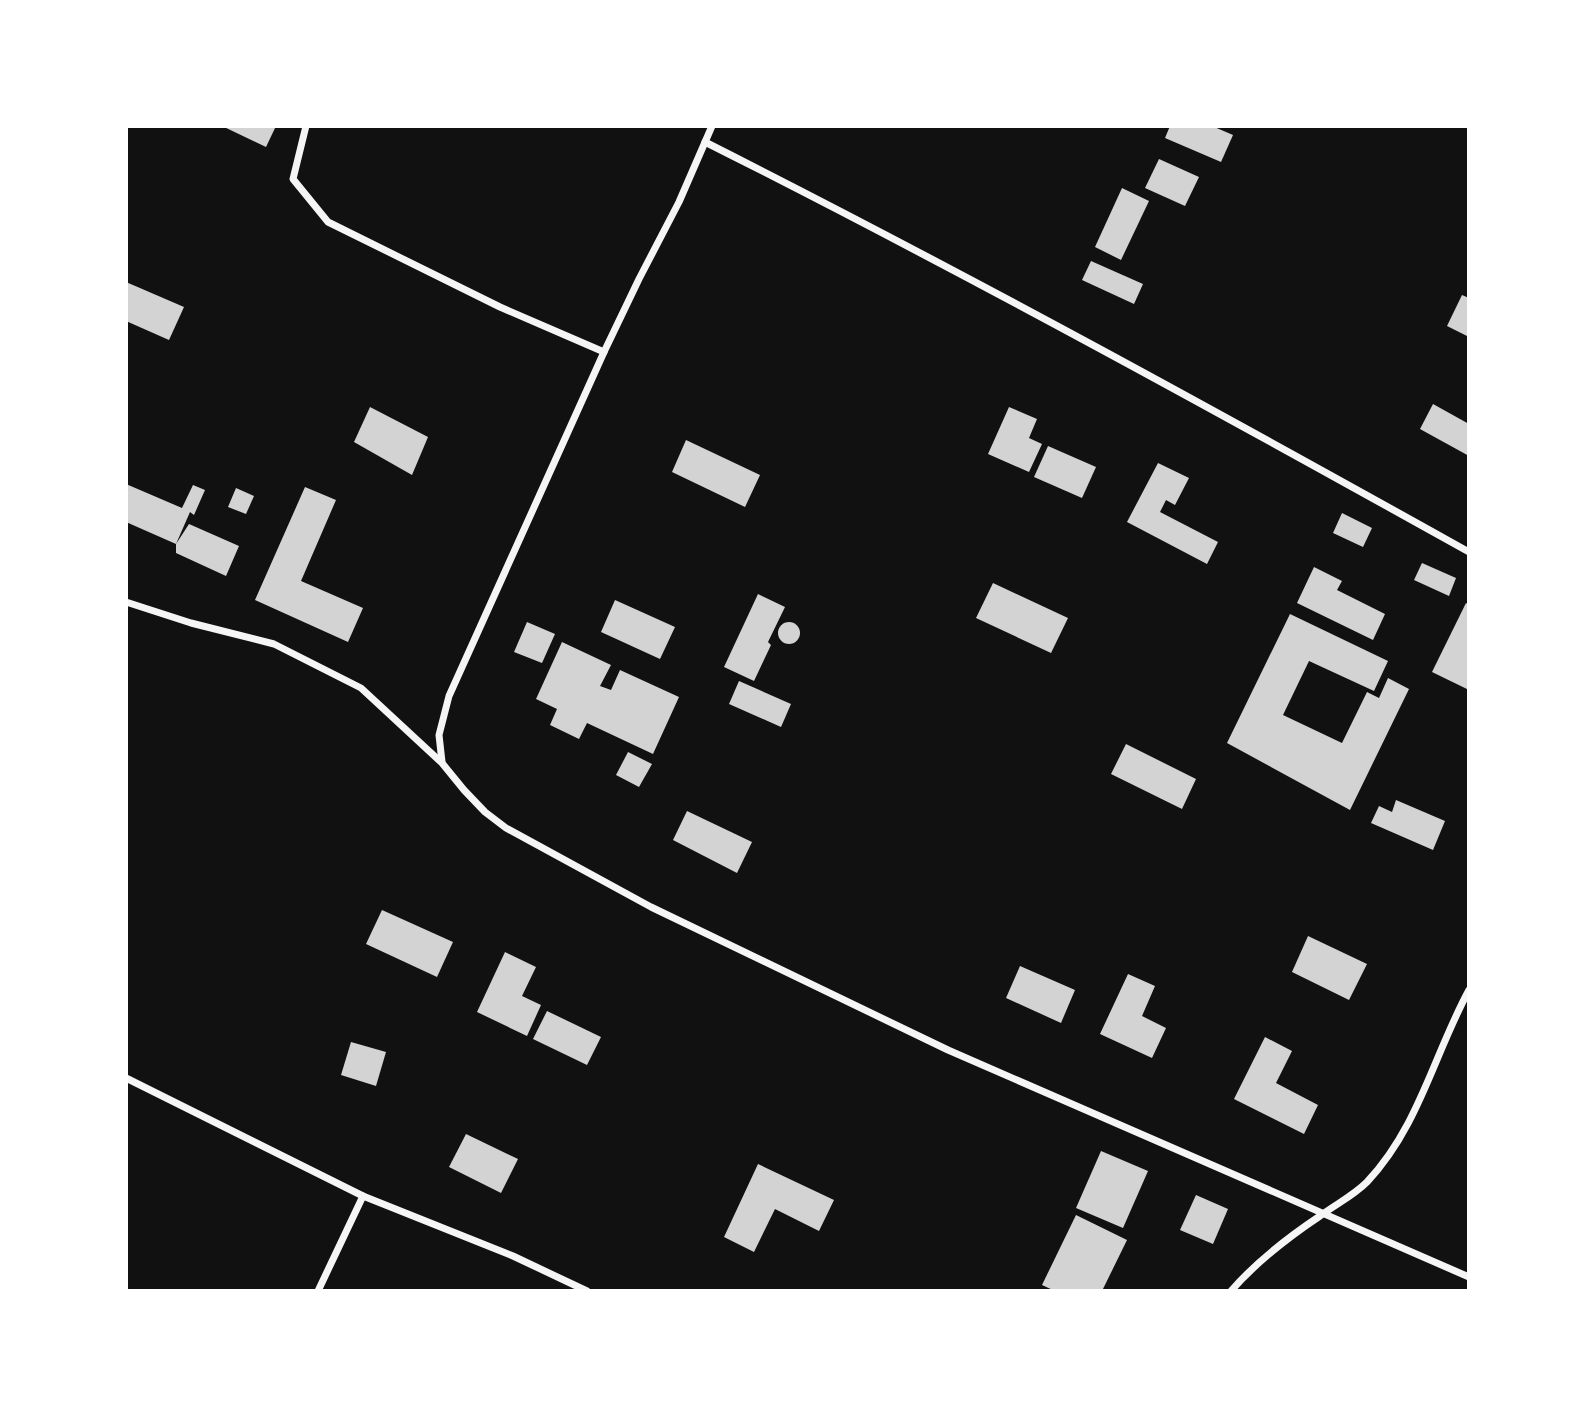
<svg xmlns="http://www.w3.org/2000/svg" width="1595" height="1417" font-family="Figtree,sans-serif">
  <rect width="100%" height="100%" fill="#111"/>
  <!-- building -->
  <g fill="#d3d3d3">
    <path d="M 222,126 L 276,126 L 266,147 Z"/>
    <path d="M 1170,126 L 1212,126 L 1233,135 L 1221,162 L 1165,138 Z"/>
    <path d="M 1159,159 L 1199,177 L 1185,206 L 1145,188 Z"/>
    <path d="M 1122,188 L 1149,201 L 1121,260 L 1095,247 Z"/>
    <path d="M 1091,261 L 1143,284 L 1134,304 L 1082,280 Z"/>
    <path d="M 126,282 L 184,307 L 169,340 L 126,321 Z"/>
    <path d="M 1462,295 L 1469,298 L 1469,337 L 1447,326 Z"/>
    <path d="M 1433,404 L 1469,424 L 1469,456 L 1420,429 Z"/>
    <path d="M 370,407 L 428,437 L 412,475 L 354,442 Z"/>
    <path d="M 1009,407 L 1037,419 L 1029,438 L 1042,444 L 1029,472 L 988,454 Z"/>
    <path d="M 686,440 L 760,475 L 745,507 L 672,472 Z"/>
    <path d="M 1048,446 L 1096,467 L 1082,498 L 1034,477 Z"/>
    <path d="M 1158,463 L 1189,478 L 1175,505 L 1166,500 L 1160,512 L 1218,542 L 1207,564 L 1127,522 Z"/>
    <path d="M 126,484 L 182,508 L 193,485 L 205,490 L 194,515 L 190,512 L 176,544 L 189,524 L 239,546 L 226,576 L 176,553 L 176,544 L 126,522 Z"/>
    <path d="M 305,487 L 336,500 L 301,581 L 363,608 L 348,642 L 255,600 Z"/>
    <path d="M 236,488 L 254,496 L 246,514 L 228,507 Z"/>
    <path d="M 1342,513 L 1372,528 L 1363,547 L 1333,533 Z"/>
    <path d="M 1422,563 L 1456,578 L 1449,596 L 1414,580 Z"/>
    <path d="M 1314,567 L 1342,581 L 1337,590 L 1385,614 L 1373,640 L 1297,603 Z"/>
    <path d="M 993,583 L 1068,618 L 1051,653 L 976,618 Z"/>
    <path d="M 758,594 L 785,607 L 768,642 L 771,645 L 754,681 L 724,667 Z"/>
    <path d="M 615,600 L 675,627 L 660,659 L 601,632 Z"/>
    <path d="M 1466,603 L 1469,605 L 1469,690 L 1432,672 Z"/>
    <path d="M 1290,614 L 1388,661 L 1374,691 L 1309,661 L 1283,715 L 1342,743 L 1367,692 L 1379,698 L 1388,678 L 1409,689 L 1350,810 L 1227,743 Z"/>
    <circle cx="789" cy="633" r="11"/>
    <path d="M 527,622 L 555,634 L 542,663 L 514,652 Z"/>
    <path d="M 562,642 L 611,665 L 600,686 L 611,690 L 620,670 L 679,697 L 653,754 L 587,723 L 579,739 L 550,725 L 557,709 L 536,699 Z"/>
    <path d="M 739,681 L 791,704 L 781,727 L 729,704 Z"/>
    <path d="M 1126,744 L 1196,779 L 1182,809 L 1111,774 Z"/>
    <path d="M 628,752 L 652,764 L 639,787 L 616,775 Z"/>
    <path d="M 1396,800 L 1445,821 L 1433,850 L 1371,823 L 1379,806 L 1392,812 Z"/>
    <path d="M 687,811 L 752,842 L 737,873 L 673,840 Z"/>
    <path d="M 382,910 L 453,942 L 437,977 L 366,944 Z"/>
    <path d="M 1308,936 L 1367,964 L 1349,1000 L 1292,972 Z"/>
    <path d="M 505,952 L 536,967 L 522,996 L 541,1005 L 527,1036 L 477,1012 Z"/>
    <path d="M 1020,966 L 1075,990 L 1061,1023 L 1006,998 Z"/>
    <path d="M 1128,974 L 1155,986 L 1142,1016 L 1166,1028 L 1152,1058 L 1100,1034 Z"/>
    <path d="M 547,1011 L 601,1037 L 587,1065 L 533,1039 Z"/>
    <path d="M 1265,1037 L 1292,1051 L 1276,1083 L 1318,1105 L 1304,1134 L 1234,1099 Z"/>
    <path d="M 351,1042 L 386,1052 L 376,1086 L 341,1075 Z"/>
    <path d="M 466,1134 L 518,1159 L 501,1193 L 449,1167 Z"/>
    <path d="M 1101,1151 L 1148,1171 L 1123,1228 L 1076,1208 Z"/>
    <path d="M 758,1164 L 834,1200 L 819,1231 L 775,1209 L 754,1252 L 724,1237 Z"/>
    <path d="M 1196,1195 L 1228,1209 L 1213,1244 L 1180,1230 Z"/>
    <path d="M 1076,1215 L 1127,1240 L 1102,1291 L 1055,1291 L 1042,1285 Z"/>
  </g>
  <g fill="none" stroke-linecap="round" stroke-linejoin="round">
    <!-- minor -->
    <g stroke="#f5f5f5" stroke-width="7">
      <path d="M 306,126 L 293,179 L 328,222 L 500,307 L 604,352"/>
      <path d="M 705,142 C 963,272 1216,411 1469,552"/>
      <path d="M 126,602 L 191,623 L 274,644 L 361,688 L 442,763 L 464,790 L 485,812 L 506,828 L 651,907 L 948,1050 L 1469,1277"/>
      <path d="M 442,762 L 439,735 L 449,696 L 604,352 L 639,279 L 679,202 L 712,126"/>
      <path d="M 126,1078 L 363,1196 L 513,1256 L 587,1291"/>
      <path d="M 318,1291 L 363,1196"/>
      <path d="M 1231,1291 C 1257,1261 1287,1238 1320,1216 C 1336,1204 1353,1196 1367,1182 C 1419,1127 1434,1054 1469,990"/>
    </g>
  </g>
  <!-- border -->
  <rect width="1595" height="1417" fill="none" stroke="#ffffff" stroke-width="256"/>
</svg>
